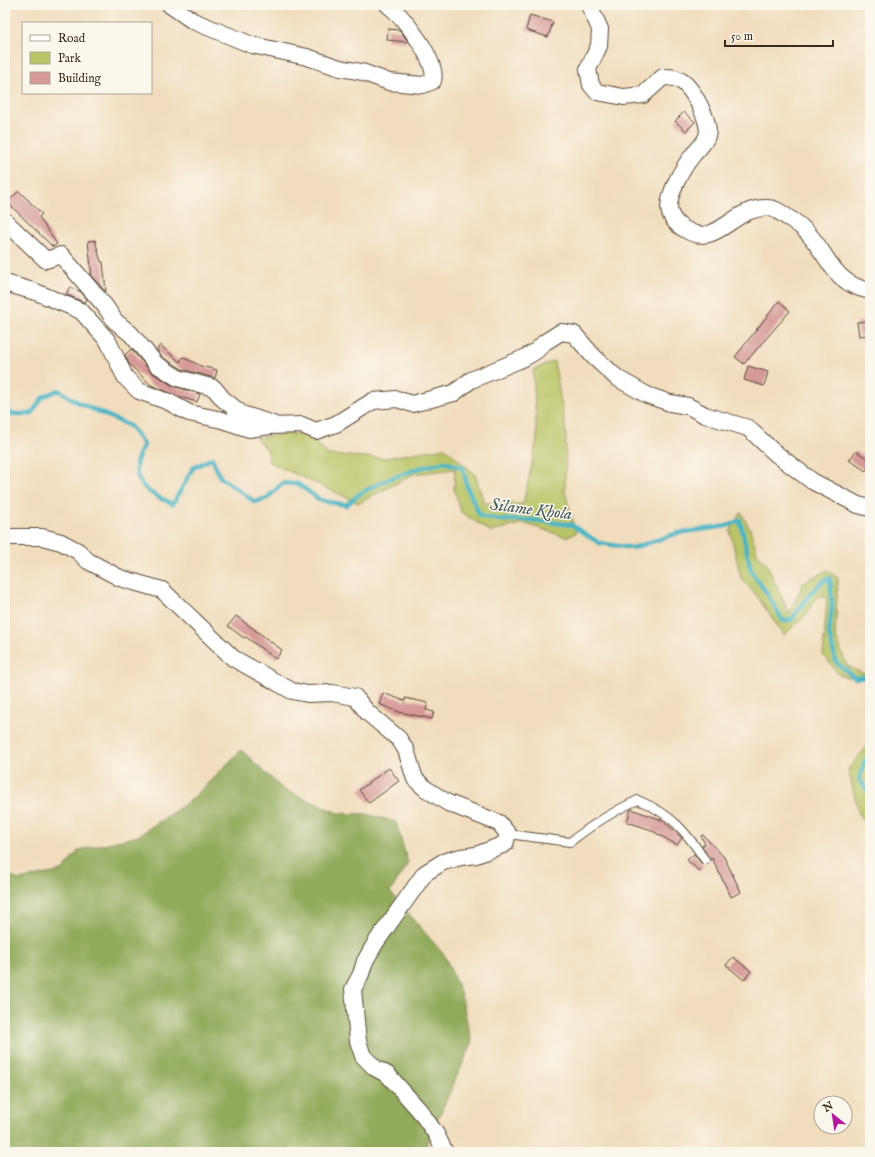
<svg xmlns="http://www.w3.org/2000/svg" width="875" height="1157" font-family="'IM FELL English',serif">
  <rect width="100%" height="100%" fill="#fbf7ec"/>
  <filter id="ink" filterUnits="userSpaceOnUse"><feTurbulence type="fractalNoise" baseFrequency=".025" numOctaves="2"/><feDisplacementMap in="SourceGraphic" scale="8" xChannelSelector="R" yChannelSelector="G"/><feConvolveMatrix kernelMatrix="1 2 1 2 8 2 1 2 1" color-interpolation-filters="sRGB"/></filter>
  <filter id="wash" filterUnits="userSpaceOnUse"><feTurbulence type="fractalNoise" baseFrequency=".012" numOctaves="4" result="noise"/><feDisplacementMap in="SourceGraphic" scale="16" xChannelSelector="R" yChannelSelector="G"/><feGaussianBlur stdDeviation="0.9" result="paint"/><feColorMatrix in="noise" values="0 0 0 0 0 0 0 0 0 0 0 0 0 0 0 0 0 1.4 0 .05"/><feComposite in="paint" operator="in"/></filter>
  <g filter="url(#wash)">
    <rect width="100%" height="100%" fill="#f1ddbd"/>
    <!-- green -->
    <g fill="#b9c567" stroke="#7a7842">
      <path d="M 554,361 L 566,431 L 565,491 L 576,533 L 566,537 L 523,523 L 491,532 L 461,512 L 454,489 L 455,469 L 414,474 L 359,503 L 269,462 L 268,450 L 255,438 L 289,433 L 312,438 L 328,455 L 383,458 L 445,448 L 475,474 L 484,503 L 523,504 L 537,440 L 533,370 Z"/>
      <path d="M 741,512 L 750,529 L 758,555 L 766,562 L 789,614 L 804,582 L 827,570 L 838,578 L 835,635 L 847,666 L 864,674 L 870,673 L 870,680 L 840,676 L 823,655 L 827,598 L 818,596 L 804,617 L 784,635 L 756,595 L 741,578 L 730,531 Z"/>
      <path d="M 870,743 L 870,773 L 867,777 L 870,780 L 870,833 L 859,814 L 848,769 Z"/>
    </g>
    <!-- forest -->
    <g fill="#92aa5c" stroke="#666a3d">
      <path d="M 241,750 L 284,790 L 338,813 L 366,814 L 396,822 L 408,863 L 390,892 L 445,956 L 461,995 L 472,1043 L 426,1145 L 430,1152 L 5,1152 L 5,873 L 19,880 L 62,871 L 79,850 L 138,836 L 192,799 Z"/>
      <path d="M 643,1147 L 719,1152 L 639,1152 Z"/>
    </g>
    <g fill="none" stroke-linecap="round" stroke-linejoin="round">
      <!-- stream -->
      <g stroke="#47b4c4" stroke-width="4.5">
        <path d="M 5,404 L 10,414 L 31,414 L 43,397 L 58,390 L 79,403 L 130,426 L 144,445 C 141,451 136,459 136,466 C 137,490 154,495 173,504 L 193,468 L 212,458 L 220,477 L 255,502 L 267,498 L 283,483 L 298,484 L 320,500 L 346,505 L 362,492 L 389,479 L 420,468 L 445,462 L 463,468 L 467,487 L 480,516 L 499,520 L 532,520 L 572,525 L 599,543 L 633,548 L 678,533 L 727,526 L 740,520 L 751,571 L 768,595 L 783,621 L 792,619 L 810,594 L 822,582 L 830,578 L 832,607 L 829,634 L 836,662 L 855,678 L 870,677"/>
        <path d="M 870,756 L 865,761 L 859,779 L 870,793"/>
      </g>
    </g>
    <g id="blocks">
      <!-- building -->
      <g fill="#d59998">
        <path d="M 530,15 L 553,22 L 548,37 L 526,30 Z"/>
        <path d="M 388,29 L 400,30 L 408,42 L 387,40 Z"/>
        <path d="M 684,112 L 695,122 L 686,131 L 675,121 Z"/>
        <path d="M 19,191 L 42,214 L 39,217 L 57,244 L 53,247 L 7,202 Z"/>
        <path d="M 95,240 L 101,262 L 103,262 L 106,292 L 92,277 L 88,241 Z"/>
        <path d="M 70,287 L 81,292 L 87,299 L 85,303 L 66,294 Z"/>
        <path d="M 779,301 L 790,311 L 744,364 L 735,357 Z"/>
        <path d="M 869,321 L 870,335 L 859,336 L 857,322 Z"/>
        <path d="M 160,345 L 180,362 L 183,357 L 201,366 L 217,370 L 215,378 L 182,369 L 162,357 L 157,350 Z"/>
        <path d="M 131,349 L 151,372 L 173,386 L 200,394 L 197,402 L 180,397 L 151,385 L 129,364 L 125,355 Z"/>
        <path d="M 748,366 L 768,372 L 764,386 L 744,380 Z"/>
        <path d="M 856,451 L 870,460 L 870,464 L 866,471 L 849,460 Z"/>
        <path d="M 236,616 L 282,650 L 276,659 L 246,637 L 244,638 L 228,626 Z"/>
        <path d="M 383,693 L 405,701 L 405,698 L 428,703 L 426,710 L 434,712 L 432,719 L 399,712 L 379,704 Z"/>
        <path d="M 389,768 L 399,781 L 369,803 L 359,790 Z"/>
        <path d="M 631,809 L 662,820 L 682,838 L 677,845 L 649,829 L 627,822 Z"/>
        <path d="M 703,835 L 724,857 L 741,892 L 731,897 L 712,858 L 710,860 L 702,846 L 705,844 L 701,836 Z"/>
        <path d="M 694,854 L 701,863 L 705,865 L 699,871 L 687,860 Z"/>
        <path d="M 733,957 L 751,971 L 744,980 L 726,965 Z"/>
      </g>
    </g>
  </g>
  <g filter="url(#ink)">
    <use href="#blocks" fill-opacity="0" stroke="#564536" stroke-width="1"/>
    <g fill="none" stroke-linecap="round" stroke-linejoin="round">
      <defs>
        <path id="lane" d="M 508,834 L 570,842 C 592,825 613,811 638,800 C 671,814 685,830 705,860"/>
        <g id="street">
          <path d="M 170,5 L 193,21 L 252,45 L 307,57 L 340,68 L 362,72 L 389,82 L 423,85 L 433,81 C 439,63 403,15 388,5"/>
          <path d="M 589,5 L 600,29 L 599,46 L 588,69 L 591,85 L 597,92 L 624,97 L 643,95 L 663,77 C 669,77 675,77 681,81 C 692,87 712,123 707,136 C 705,143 697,150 693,155 C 683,167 665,198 670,213 C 673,221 678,226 686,230 C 718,249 732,206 768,208 C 775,208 781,213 787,217 C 796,222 805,229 812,238 C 831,262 836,284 870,291"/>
          <path d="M 5,221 L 46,260 L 61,255 L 105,306 L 115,321 L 131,334 L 156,364 L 178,378 L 214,388 L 223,399 L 242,414 L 273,424"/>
          <path d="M 5,283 L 36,292 L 81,311 L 108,341 L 125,377 L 139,391 L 169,402 L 189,413 L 222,420 L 249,429 L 270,426 L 302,425 L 316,431 L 336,424 L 373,401 L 397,399 L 412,404 L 454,393 L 471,380 L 524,358 L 536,351 L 545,342 L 561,332 L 574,334 L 593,356 L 617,378 L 647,395 L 670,403 L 688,406 L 705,415 L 748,428 L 775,453 L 812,481 L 858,505 L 870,508"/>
          <path d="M 5,537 L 42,537 L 61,542 L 78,551 L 88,561 L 120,578 L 162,590 L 233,658 L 292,691 L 308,694 L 332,693 L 355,697 L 368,713 L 399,739 L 406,750 L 415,779 L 426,789 L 448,803 L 499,823 L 508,834 L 505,844 L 476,855 L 461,857 L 443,862 L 425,873 L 376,942 L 365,961 L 361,974 L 353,989 L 358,1041 L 363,1056 L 375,1068 L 388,1075 L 420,1111 L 436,1134 L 445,1152"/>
        </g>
      </defs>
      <!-- lane casing -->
      <use href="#lane" stroke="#564536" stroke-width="10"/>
      <!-- street casing -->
      <use href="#street" stroke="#564536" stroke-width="18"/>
      <!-- lane -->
      <use href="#lane" stroke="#fff" stroke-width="8"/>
      <!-- street -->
      <use href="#street" stroke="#fff" stroke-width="16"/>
    </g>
  </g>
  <g text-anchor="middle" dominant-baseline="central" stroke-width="3" stroke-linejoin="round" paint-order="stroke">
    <!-- water labels -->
    <g font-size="17" font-style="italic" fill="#3f5a58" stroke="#fbf7ec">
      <text transform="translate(531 510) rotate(7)">Silame Khola</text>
    </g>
  </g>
  <!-- margin -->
  <rect width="875" height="1157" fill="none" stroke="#fbf7ec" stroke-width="20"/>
  <!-- legend -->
  <rect x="22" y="22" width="130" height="72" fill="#fbf7ec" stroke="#aea59a"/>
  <rect x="30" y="35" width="20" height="6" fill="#ffffff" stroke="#aea59a"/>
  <text x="58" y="42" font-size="12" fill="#3b2a1e">Road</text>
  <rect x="30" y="52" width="20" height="12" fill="#b9c567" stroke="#aea59a"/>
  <text x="58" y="62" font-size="12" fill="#3b2a1e">Park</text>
  <rect x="30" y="72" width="20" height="12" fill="#d59998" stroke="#aea59a"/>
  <text x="58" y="82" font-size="12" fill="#3b2a1e">Building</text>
  <!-- north arrow -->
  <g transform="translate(833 1115) rotate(330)"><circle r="19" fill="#fbf7ec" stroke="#aea59a"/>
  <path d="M0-3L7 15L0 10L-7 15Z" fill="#b5179e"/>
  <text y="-6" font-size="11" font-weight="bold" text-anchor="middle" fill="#3b2a1e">N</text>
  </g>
  <!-- scale -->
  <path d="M725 40v6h108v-6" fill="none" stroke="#3b2a1e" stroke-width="2"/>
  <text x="731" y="40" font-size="12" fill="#3b2a1e" stroke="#fbf7ec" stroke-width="3" paint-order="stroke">50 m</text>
</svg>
